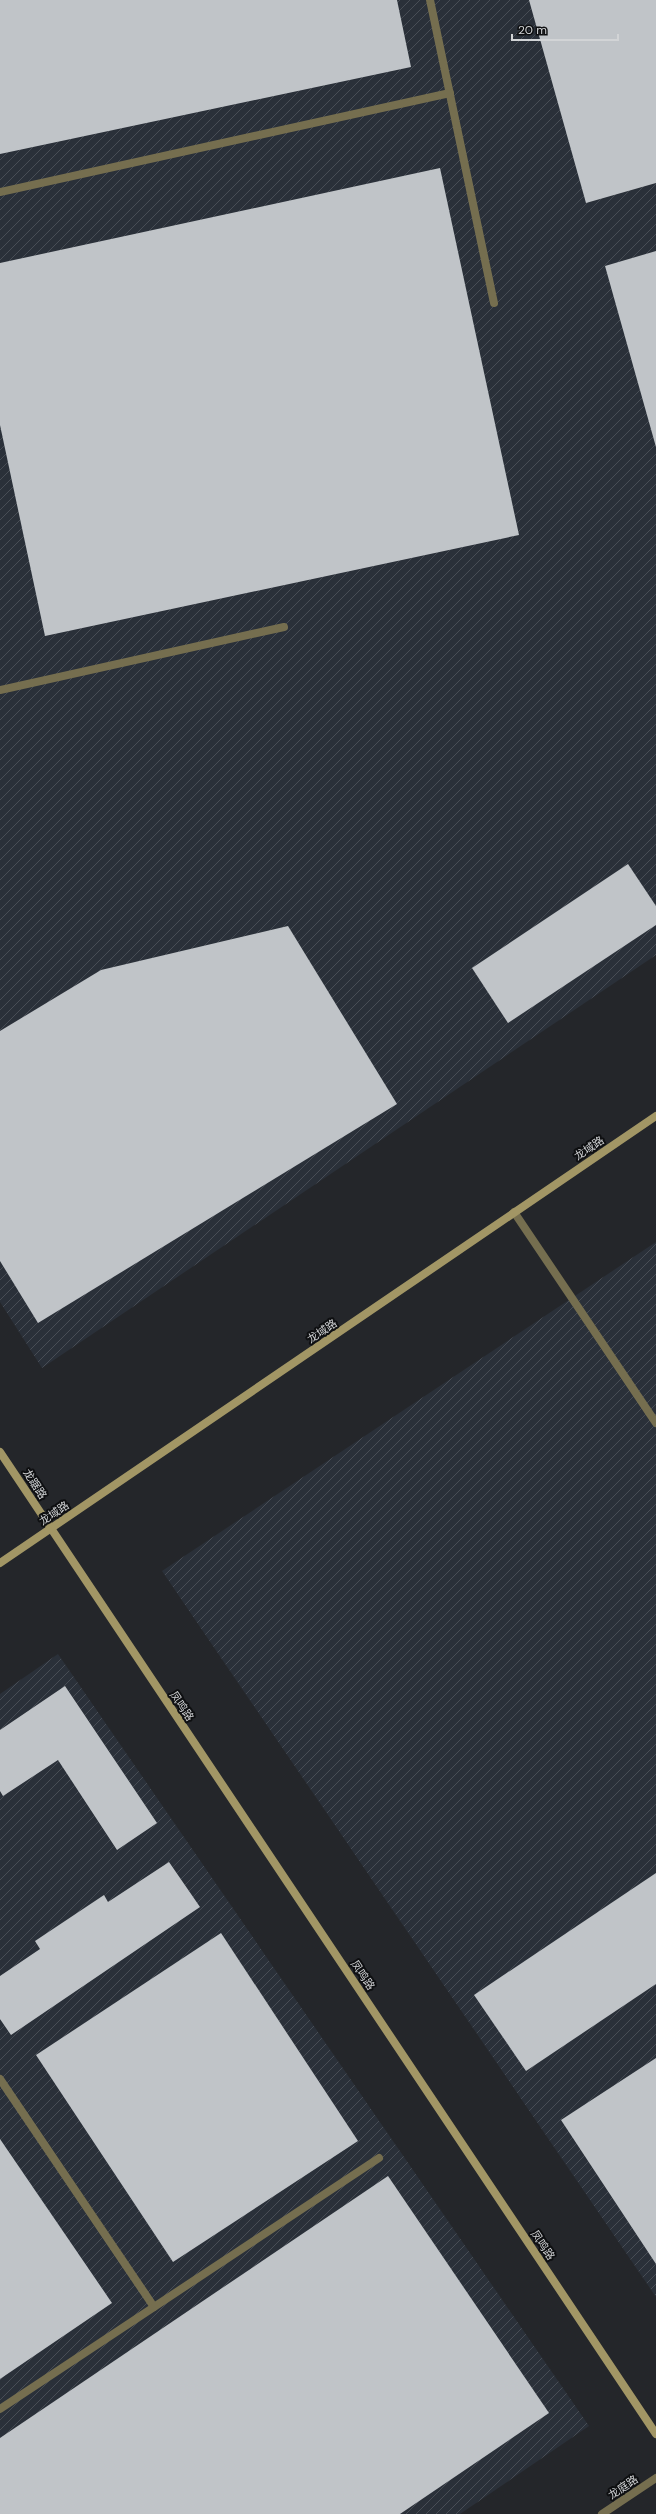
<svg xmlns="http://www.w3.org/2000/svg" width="656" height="2514" font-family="'DM Sans','Noto Sans SC',sans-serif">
  <defs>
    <pattern id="industrial-furrows" width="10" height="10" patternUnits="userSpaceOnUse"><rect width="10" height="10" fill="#2a3039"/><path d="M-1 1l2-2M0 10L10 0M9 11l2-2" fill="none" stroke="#484d55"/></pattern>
  </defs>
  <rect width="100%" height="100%" fill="#24262a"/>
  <!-- industrial -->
  <g fill="url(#industrial-furrows)">
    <path d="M 0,0 L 656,0 L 656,955 L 42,1368 L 0,1302 Z"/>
    <path d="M 656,1242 L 656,2297 L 162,1571 Z"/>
    <path d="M 58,1654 L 589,2426 L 460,2514 L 0,2514 L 0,1694 Z"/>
  </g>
  <!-- building -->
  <g fill="#c0c4c8">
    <path d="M 0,0 L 397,0 L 411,67 L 0,154 Z"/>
    <path d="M 529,0 L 656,0 L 656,183 L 586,203 Z"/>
    <path d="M 440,168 L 519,535 L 45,636 L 0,425 L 0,263 Z"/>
    <path d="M 656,251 L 656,447 L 605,266 Z"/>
    <path d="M 628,864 L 656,906 L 656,925 L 508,1023 L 472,968 Z"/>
    <path d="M 288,926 L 397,1104 L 38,1323 L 0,1261 L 0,1031 L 101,970 Z"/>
    <path d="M 65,1686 L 157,1823 L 117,1850 L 58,1760 L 3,1796 L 0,1791 L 0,1730 Z"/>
    <path d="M 169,1862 L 200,1907 L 11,2035 L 0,2019 L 0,1976 L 40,1949 L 35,1941 L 104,1895 L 108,1902 Z"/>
    <path d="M 656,1873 L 656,1984 L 526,2071 L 474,1995 Z"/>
    <path d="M 221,1933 L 358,2141 L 173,2262 L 36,2055 Z"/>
    <path d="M 656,2058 L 656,2264 L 561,2120 Z"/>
    <path d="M 0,2139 L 112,2303 L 0,2379 Z"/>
    <path d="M 388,2176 L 549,2413 L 400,2514 L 0,2514 L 0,2438 Z"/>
  </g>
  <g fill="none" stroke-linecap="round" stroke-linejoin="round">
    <!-- lane -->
    <g stroke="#756e4f" stroke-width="8">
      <path d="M 430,0 L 494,303"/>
      <path d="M 0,192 L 450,93"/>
      <path d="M 0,690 L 284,627"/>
      <path d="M 514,1212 L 656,1423"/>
      <path d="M 0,2079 L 154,2307"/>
      <path d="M 0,2409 L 379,2158"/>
    </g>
    <!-- street -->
    <path stroke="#756e4f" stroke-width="8" d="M 602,2514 L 656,2478"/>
    <!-- secondary -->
    <g stroke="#a29665" stroke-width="8">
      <path d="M 0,1452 L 656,2434"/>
      <path d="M 0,1563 L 656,1116"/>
    </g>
  </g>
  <g text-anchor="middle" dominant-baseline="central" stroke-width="4" stroke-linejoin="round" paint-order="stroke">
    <!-- street labels -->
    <g font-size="11" fill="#d2d4d6" stroke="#0e0f11">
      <text transform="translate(589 1148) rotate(-34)">龙域路</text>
      <text transform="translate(322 1331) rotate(-34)">龙域路</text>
      <text transform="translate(35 1484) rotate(57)">龙踞路</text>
      <text transform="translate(54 1513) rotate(-34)">龙域路</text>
      <text transform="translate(182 1706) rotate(56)">凤鸣路</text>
      <text transform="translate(363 1975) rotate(56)">凤鸣路</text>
      <text transform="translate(543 2245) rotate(56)">凤鸣路</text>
      <text transform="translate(623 2487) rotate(-34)">龙庭路</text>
    </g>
  </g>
  <!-- scale -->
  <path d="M512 34v6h106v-6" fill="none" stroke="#d2d4d6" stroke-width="2"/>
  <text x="518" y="34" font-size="12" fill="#d2d4d6" stroke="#0e0f11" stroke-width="3" paint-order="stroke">20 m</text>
</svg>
